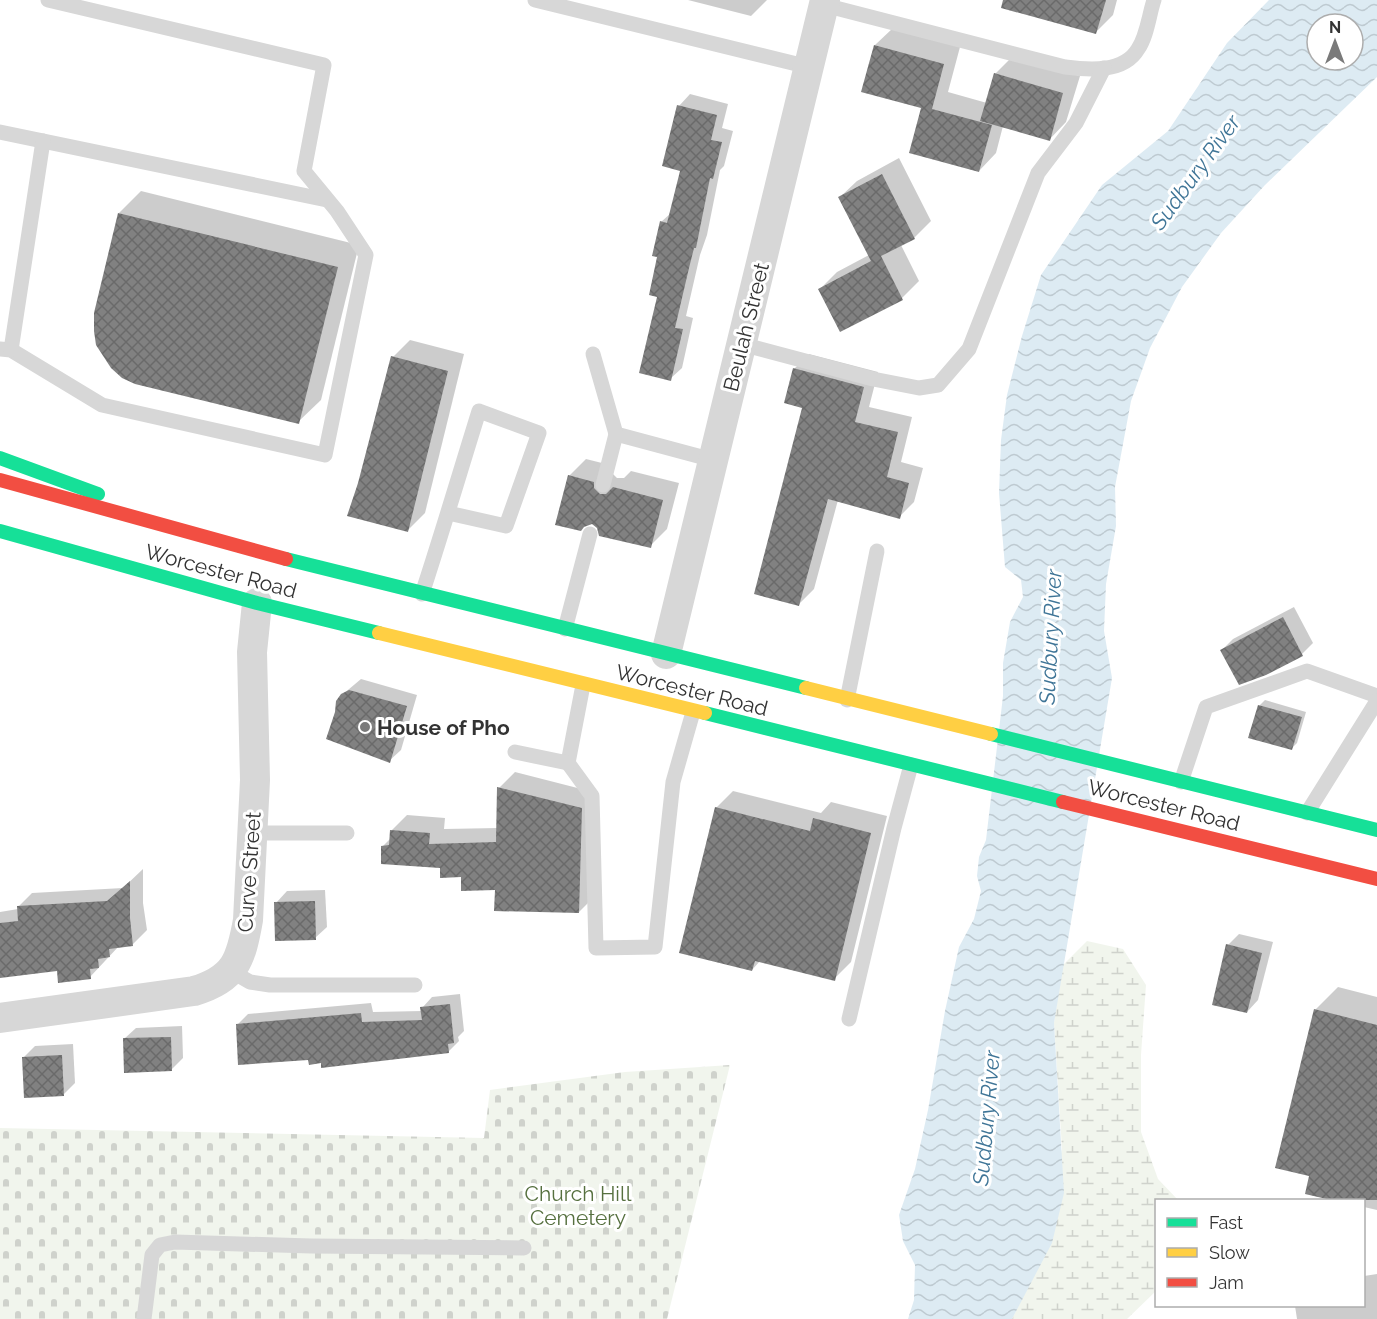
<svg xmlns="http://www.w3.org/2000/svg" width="1377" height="1319" font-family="Raleway,sans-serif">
  <defs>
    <pattern id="wetland-marsh" width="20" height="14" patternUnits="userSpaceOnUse" patternTransform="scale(1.5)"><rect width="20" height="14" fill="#f1f5ed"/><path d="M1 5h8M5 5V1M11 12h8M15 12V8" fill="none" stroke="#cfd2cc"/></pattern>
    <pattern id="cemetery-stones" width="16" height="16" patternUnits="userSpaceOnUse" patternTransform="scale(1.5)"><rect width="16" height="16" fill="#f1f5ed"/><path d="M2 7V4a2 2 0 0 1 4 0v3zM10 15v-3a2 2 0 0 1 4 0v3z" fill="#cfd2cc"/></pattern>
    <pattern id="water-waves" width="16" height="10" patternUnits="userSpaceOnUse" patternTransform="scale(1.5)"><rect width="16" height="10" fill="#ddebf3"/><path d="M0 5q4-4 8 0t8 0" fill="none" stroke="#becad1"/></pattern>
    <pattern id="building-cross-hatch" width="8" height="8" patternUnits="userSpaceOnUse" patternTransform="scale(1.5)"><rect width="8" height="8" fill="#818181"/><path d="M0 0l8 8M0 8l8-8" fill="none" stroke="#6a6a6a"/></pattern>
  </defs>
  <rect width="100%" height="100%" fill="#fff"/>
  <!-- wetland -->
  <path fill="url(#wetland-marsh)" d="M 1087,941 L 1123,949 L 1146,985 L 1141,1055 L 1141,1132 L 1158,1179 L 1178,1200 L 1156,1200 L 1156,1291 L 1127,1319 L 1012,1319 L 1031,1281 L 1062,1149 L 1054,1023 L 1062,966 Z"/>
  <!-- cemetery -->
  <path fill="url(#cemetery-stones)" d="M 730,1065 L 667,1319 L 0,1319 L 0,1128 L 484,1138 L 490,1090 L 625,1072 Z"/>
  <!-- water -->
  <path fill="url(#water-waves)" fill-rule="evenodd" d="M 1269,0 L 1377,0 L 1377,77 L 1265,185 L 1221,233 L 1182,287 L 1150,348 L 1131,401 L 1115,487 L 1116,526 L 1106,584 L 1104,631 L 1112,678 L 1054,1023 L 1064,1193 L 1052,1243 L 1012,1319 L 908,1319 L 914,1300 L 915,1265 L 903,1241 L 899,1215 L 915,1169 L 928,1110 L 945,1011 L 959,947 L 974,919 L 981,891 L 977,876 L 979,857 L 986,840 L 1003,696 L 1003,663 L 1010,622 L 1023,597 L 1021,580 L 1005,567 L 999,493 L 1001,440 L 1007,395 L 1022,336 L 1041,275 L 1102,185 L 1168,131 L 1227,43 ZM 1317,24 L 1353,24 L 1353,60 L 1317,60 Z"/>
  <!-- shadow -->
  <g fill="#0003">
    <path d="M 688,0 L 767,0 L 751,16 Z"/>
    <path d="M 1030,0 L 1117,0 L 1113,15 L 1096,32 Z"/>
    <path d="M 893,28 L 960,47 L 948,92 L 987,103 L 995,74 L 1012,57 L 1080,76 L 1066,122 L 1049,140 L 1003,126 L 996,153 L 979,171 L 923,107 L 863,91 L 875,45 Z"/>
    <path d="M 690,94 L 728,104 L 722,128 L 733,131 L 724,166 L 720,170 L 707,235 L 700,255 L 686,316 L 693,318 L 682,368 L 670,379 L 659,296 L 659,256 L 661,222 L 671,213 L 682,170 L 679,106 Z"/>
    <path d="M 899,158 L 931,221 L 914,238 L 901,245 L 919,281 L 902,298 L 841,330 L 820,289 L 837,272 L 869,255 L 839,198 L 857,181 Z"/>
    <path d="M 141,191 L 359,245 L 321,400 L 298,422 L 119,213 Z"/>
    <path d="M 410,340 L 464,354 L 425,513 L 408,530 L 359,483 L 393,357 Z"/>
    <path d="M 809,354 L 878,372 L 869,407 L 912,417 L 901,462 L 923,468 L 914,502 L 899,517 L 838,500 L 814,589 L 799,604 L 804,406 L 794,369 Z"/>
    <path d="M 586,459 L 610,465 L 610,471 L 617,478 L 624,478 L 631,471 L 679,483 L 667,529 L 650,546 L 599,527 L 569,476 Z"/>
    <path d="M 1294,607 L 1313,643 L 1302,654 L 1222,650 L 1233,639 Z"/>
    <path d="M 361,679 L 417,695 L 401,750 L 389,761 L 342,695 Z"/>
    <path d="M 1265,700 L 1306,712 L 1297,743 L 1292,748 L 1259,706 Z"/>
    <path d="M 515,772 L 597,793 L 595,896 L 579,912 L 496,888 L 383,846 L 391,838 L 391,831 L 407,815 L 445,818 L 444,829 L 498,828 L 499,788 Z"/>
    <path d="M 733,791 L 821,813 L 831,802 L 887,816 L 851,962 L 834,979 L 760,961 L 752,970 L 716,808 Z"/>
    <path d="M 143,869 L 143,903 L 147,930 L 133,944 L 119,946 L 90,977 L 58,970 L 0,977 L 0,912 L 18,909 L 18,907 L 32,893 L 123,888 Z"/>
    <path d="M 325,890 L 327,927 L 315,938 L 276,903 L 287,891 Z"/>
    <path d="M 1239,934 L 1273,942 L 1258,1000 L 1247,1012 L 1228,945 Z"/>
    <path d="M 1338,987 L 1377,997 L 1377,1210 L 1364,1207 L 1364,1200 L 1338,1200 L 1307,1193 L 1311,1175 L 1315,1010 Z"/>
    <path d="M 460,994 L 464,1031 L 458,1037 L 459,1041 L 448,1052 L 322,1061 L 309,1058 L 237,1025 L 248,1014 L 371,1003 L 373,1012 L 422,1011 L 422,1008 L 432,997 Z"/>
    <path d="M 182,1026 L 183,1058 L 171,1070 L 124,1039 L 136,1028 Z"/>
    <path d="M 73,1044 L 75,1083 L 64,1094 L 23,1058 L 35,1046 Z"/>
    <path d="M 1377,1274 L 1377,1319 L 1297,1319 L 1295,1306 L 1364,1306 L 1364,1276 Z"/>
  </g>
  <!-- building -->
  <g fill="url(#building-cross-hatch)">
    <path d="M 1003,0 L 1106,0 L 1096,34 L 1001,8 Z"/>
    <path d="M 874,45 L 944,64 L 932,109 L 992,125 L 979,172 L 909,153 L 921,108 L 861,92 Z"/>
    <path d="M 994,73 L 1063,93 L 1050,141 L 980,121 Z"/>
    <path d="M 677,105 L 717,115 L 711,140 L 722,142 L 713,179 L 710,178 L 696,248 L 694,248 L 689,268 L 675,328 L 683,329 L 671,381 L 639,373 L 657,297 L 649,295 L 657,257 L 652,256 L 660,221 L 667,223 L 680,171 L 662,166 Z"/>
    <path d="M 882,174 L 915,239 L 881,256 L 903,300 L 840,332 L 818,289 L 871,261 L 838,197 Z"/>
    <path d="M 118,213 L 338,267 L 299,424 L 135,384 L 122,378 L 111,368 L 96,345 L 94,331 L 94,313 Z"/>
    <path d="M 391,356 L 448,371 L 408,532 L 347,516 L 358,483 Z"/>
    <path d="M 793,368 L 864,387 L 855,422 L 898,432 L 887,477 L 909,483 L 900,519 L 828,499 L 799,606 L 754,594 L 802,408 L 784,403 Z"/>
    <path d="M 568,475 L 594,482 L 594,488 L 600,494 L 606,494 L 613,487 L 663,500 L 651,548 L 599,536 L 597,528 L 592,524 L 584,527 L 581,531 L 555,525 Z"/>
    <path d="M 1283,617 L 1303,656 L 1266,675 L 1239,685 L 1220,650 Z"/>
    <path d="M 349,690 L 407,706 L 390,763 L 326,739 L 335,712 L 336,701 L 341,694 Z"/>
    <path d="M 1258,705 L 1302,717 L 1292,750 L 1248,738 Z"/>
    <path d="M 497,787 L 582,808 L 579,913 L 494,911 L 495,890 L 461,891 L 461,877 L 440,878 L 440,868 L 381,864 L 381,846 L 389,845 L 390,830 L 430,833 L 429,844 L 496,842 Z"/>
    <path d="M 715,807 L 810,831 L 813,818 L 871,833 L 835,981 L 755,961 L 752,971 L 679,953 Z"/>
    <path d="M 130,881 L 130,918 L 133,946 L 109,949 L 110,957 L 98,959 L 99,968 L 90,969 L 91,979 L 58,983 L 57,971 L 0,978 L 0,923 L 18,921 L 17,906 L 107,901 Z"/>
    <path d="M 315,901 L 316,940 L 275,941 L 274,902 Z"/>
    <path d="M 1226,944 L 1262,953 L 1247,1013 L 1212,1005 Z"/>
    <path d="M 450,1004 L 454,1043 L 448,1044 L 449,1053 L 321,1068 L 321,1063 L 309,1065 L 308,1060 L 238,1065 L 236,1024 L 361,1013 L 362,1022 L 422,1020 L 420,1007 Z"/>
    <path d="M 1314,1009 L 1377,1025 L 1377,1200 L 1331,1200 L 1305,1194 L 1309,1176 L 1275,1168 Z"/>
    <path d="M 171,1037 L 172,1071 L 124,1073 L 123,1038 Z"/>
    <path d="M 62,1055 L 64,1096 L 24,1098 L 22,1057 Z"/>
  </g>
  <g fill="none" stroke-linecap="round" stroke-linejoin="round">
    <!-- lane -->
    <g stroke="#d7d7d7" stroke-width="15">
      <path d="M 535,0 L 809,67"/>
      <path d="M 824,5 L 1065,67 C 1089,70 1124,73 1138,49 C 1147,36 1149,15 1154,0"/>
      <path d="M 0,132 L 327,200"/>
      <path d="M 741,344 L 873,379 L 919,388 L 938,385 L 969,349 L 1038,173 L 1076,123 L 1104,68"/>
      <path d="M 0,349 L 11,350 L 102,405 L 325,455 L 366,255 L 337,211 L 304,171 L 324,65 L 48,0"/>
      <path d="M 11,350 L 43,141"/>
      <path d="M 593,354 L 616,434 L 713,460"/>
      <path d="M 603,485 L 616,434"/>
      <path d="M 422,594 C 442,533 460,472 479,411 L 539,433 L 506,526 L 448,513"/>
      <path d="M 565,629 L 590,534"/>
      <path d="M 583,685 L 568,763 L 592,796 L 596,948 L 655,947 L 673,782 L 693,712"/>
      <path d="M 847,700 L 877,551"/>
      <path d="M 515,752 L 568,763"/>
      <path d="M 1181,782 L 1206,707 L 1307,671 L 1377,696"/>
      <path d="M 1307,813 L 1377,701"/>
      <path d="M 252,833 L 347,833"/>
      <path d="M 231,971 L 250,982 L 270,985 L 415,985"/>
      <path d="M 849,1019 L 894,828 L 911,765"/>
      <path d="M 144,1319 L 152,1255 L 160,1245 L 175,1242 L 311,1246 L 524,1248"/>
    </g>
    <!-- street -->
    <g stroke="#d7d7d7" stroke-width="30">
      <path d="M 666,654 L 825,0"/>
      <path d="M 0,1018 L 194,991 C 235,979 241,960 248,920 L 255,780 L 252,652 L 257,603"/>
    </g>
    <!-- fast -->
    <g stroke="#16e098" stroke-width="14">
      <path d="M 0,458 L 98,494"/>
      <path d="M 0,531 L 257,603 L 379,633"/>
      <path d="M 286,559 L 806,688"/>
      <path d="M 705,713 L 1063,802"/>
      <path d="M 991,734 L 1377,830"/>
    </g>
    <!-- slow -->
    <g stroke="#ffcf43" stroke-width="14">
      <path d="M 379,633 L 705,713"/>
      <path d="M 806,688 L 991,734"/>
    </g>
    <!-- jam -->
    <g stroke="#f24e42" stroke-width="14">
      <path d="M 0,480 L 286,559"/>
      <path d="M 1063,802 L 1377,879"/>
    </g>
  </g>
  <!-- markers -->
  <circle fill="#7a7a7a" stroke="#fff" stroke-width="2" cx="365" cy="727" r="6"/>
  <g text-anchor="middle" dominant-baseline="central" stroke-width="6" stroke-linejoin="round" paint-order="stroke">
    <!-- street labels -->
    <g font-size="21" fill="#333" stroke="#fff">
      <text transform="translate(746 327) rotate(-76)">Beulah Street</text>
      <text transform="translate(221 571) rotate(15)">Worcester Road</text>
      <text transform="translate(692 690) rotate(14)">Worcester Road</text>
      <text transform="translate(1164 805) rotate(14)">Worcester Road</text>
      <text transform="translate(249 872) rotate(-86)">Curve Street</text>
    </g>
    <!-- poi labels -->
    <g font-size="21" font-weight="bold" fill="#333" stroke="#fff" text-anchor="start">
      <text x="377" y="727">House of Pho</text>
    </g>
    <!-- park labels -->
    <g font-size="21" fill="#56703f" stroke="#fff">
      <text x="578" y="1193">Church Hill<tspan x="578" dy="24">Cemetery</tspan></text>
    </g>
    <!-- water labels -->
    <g font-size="22" font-style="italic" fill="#3f7597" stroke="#fff">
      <text transform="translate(1195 172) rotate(-54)">Sudbury River</text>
      <text transform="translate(1050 637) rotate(-87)">Sudbury River</text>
      <text transform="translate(986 1118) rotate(-85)">Sudbury River</text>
    </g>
  </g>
  <!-- legend -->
  <rect x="1155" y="1199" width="210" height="108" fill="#ffffff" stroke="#adadad" stroke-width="1.5"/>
  <rect x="1167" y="1218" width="30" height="9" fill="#16e098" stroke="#adadad" stroke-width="1.5"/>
  <text x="1209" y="1229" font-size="18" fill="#333333">Fast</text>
  <rect x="1167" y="1248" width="30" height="9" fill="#ffcf43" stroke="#adadad" stroke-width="1.5"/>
  <text x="1209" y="1259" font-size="18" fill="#333333">Slow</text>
  <rect x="1167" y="1278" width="30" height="9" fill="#f24e42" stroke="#adadad" stroke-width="1.5"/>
  <text x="1209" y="1289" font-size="18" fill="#333333">Jam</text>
  <!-- north arrow -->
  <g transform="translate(1335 42)"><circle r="28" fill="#ffffff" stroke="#adadad" stroke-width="1.5"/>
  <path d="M0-4.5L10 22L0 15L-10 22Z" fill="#7a7a7a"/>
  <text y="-9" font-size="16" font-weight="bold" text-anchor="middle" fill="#333333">N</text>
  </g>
</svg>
